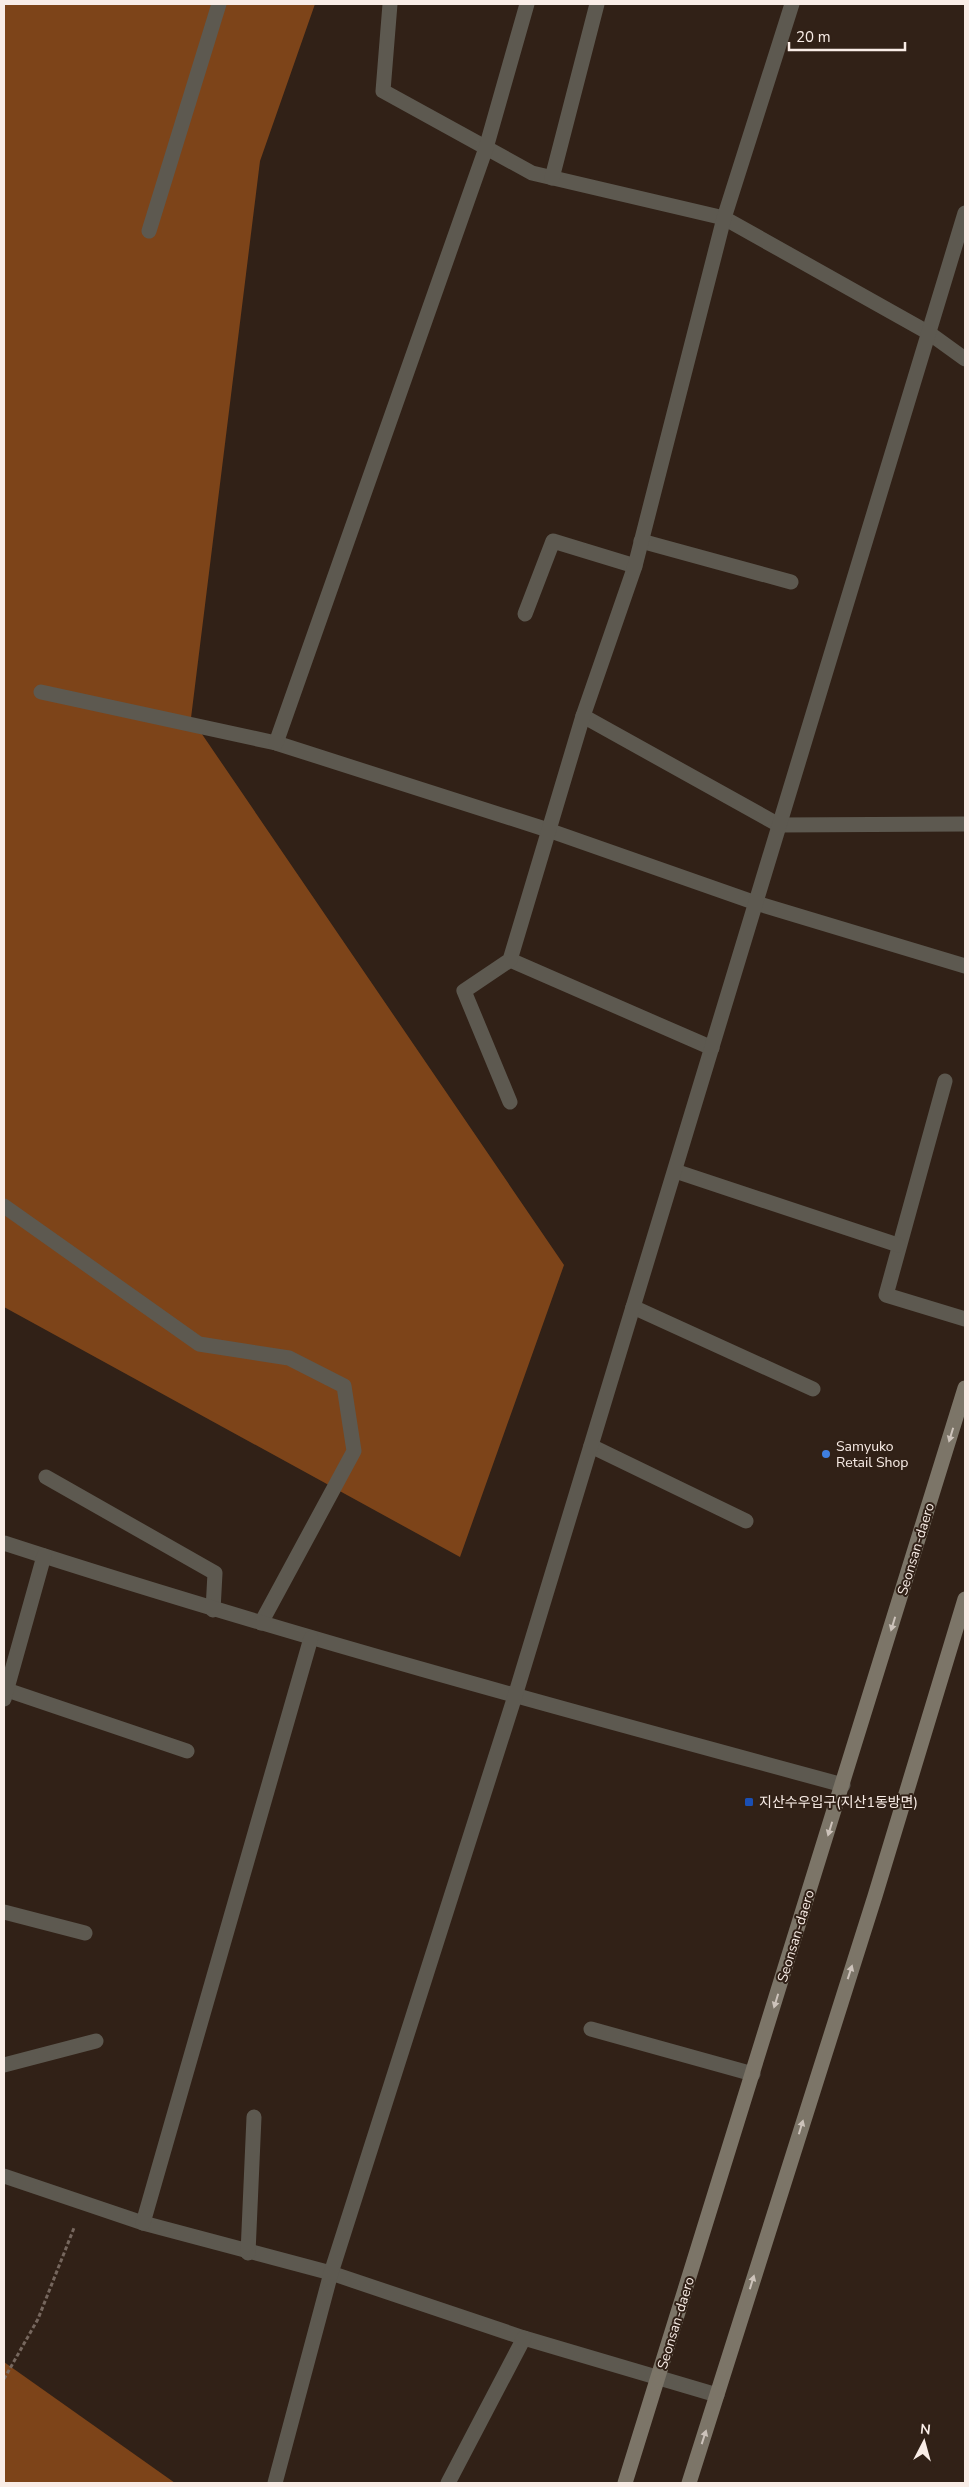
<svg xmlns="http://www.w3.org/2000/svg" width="969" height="2487" font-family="'Nunito Sans','Noto Sans KR',sans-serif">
  <rect width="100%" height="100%" fill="#312117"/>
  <!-- forest -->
  <g fill="#7d4419">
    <path d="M 4,4 L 315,4 L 260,161 L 191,718 L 564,1265 L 460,1557 L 4,1307 Z"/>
    <path d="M 4,2362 L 175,2483 L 4,2483 Z"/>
  </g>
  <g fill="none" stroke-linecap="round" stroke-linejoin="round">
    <!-- path -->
    <path stroke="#76675e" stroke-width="3" stroke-dasharray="4 2.5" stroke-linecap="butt" d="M 4,2379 L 38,2319 L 74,2228"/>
    <!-- service -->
    <g stroke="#5d5950" stroke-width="15">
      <path d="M 641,541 L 791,582"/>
      <path d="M 525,614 L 553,541 L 635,566"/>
      <path d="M 945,1081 L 886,1295 L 965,1319"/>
      <path d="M 675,1171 L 898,1245"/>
      <path d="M 4,1206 L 199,1344 L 289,1358 L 344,1386 L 354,1451 L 261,1623"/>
      <path d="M 633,1307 L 813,1389"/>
      <path d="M 591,1446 L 746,1521"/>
      <path d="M 46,1477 L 215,1573 L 213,1610"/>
    </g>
    <!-- minor -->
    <g stroke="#5d5950" stroke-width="15">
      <path d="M 390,4 L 383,91 L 532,173 L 724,218 L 929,333 L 965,359"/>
      <path d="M 552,178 L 597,4"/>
      <path d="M 149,231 L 219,4"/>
      <path d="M 41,692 L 276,743 L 548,830 L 756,903 L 965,966"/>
      <path d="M 583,716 L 779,825 L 965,824"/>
      <path d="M 276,743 L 486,148 L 527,4"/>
      <path d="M 510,960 L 712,1048"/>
      <path d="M 510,1102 L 464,991 L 510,960 L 583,716 L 635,566 L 724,218 L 792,4"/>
      <path d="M 4,1543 C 281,1633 562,1709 843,1785"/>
      <path d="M 7,1690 L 187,1751"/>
      <path d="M 4,1699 L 44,1556"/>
      <path d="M 4,1912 L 85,1933"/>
      <path d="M 591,2029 L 753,2074"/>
      <path d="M 4,2065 L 96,2041"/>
      <path d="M 4,2176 L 143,2223 L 331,2273 L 524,2338 L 717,2395"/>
      <path d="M 143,2223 L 311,1638"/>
      <path d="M 248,2253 L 254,2117"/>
      <path d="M 275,2483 L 331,2273 L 515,1696 L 965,213"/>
      <path d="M 448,2483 L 524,2338"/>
    </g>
    <!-- secondary -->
    <g stroke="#7c7568" stroke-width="15">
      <path d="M 625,2483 L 965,1388"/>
      <path d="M 689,2483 L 875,1896 L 965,1599"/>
    </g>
  </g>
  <!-- one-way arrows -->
  <defs><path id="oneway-solid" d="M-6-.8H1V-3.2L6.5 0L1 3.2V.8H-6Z" transform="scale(1.25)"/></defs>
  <g fill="#cdc3bb">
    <use href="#oneway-solid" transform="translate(951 1435) rotate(107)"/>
    <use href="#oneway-solid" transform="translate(893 1624) rotate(107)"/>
    <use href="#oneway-solid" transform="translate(830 1829) rotate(107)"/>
    <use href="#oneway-solid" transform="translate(850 1972) rotate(-72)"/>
    <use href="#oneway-solid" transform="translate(776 2001) rotate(107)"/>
    <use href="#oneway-solid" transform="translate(801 2127) rotate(-73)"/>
    <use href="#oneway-solid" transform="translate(752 2282) rotate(-73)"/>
    <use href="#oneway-solid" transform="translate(704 2437) rotate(-72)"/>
  </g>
  <!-- markers -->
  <circle fill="#3f7fe0" stroke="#312117" stroke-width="2" cx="826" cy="1454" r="5"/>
  <rect fill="#1a4fb4" stroke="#312117" stroke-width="2" x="744" y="1797" width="10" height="10" rx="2.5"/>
  <g text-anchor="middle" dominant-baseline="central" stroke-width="4" stroke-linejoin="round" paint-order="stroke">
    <!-- poi labels -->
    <g font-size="14" fill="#f9ede7" stroke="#312117" text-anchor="start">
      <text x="836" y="1446">Samyuko<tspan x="836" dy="16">Retail Shop</tspan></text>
      <text x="759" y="1802">지산수우입구(지산1동방면)</text>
    </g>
    <!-- street labels -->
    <g font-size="14" fill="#f9ede7" stroke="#312117">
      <text transform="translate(916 1549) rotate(-73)">Seonsan-daero</text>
      <text transform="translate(796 1936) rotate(-73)">Seonsan-daero</text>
      <text transform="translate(676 2323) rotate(-73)">Seonsan-daero</text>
    </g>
  </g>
  <!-- border -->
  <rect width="969" height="2487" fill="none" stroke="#f9ede7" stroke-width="10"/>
  <!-- north arrow -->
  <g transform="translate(924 2442) rotate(6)" stroke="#312117" stroke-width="4" paint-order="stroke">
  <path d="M0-4L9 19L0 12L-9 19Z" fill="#f9ede7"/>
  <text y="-8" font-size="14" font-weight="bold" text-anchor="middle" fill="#f9ede7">N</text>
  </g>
  <!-- scale -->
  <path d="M789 42v8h116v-8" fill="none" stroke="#f9ede7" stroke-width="2.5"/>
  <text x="796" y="42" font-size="15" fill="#f9ede7" stroke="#312117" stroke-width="4" paint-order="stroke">20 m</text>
</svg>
